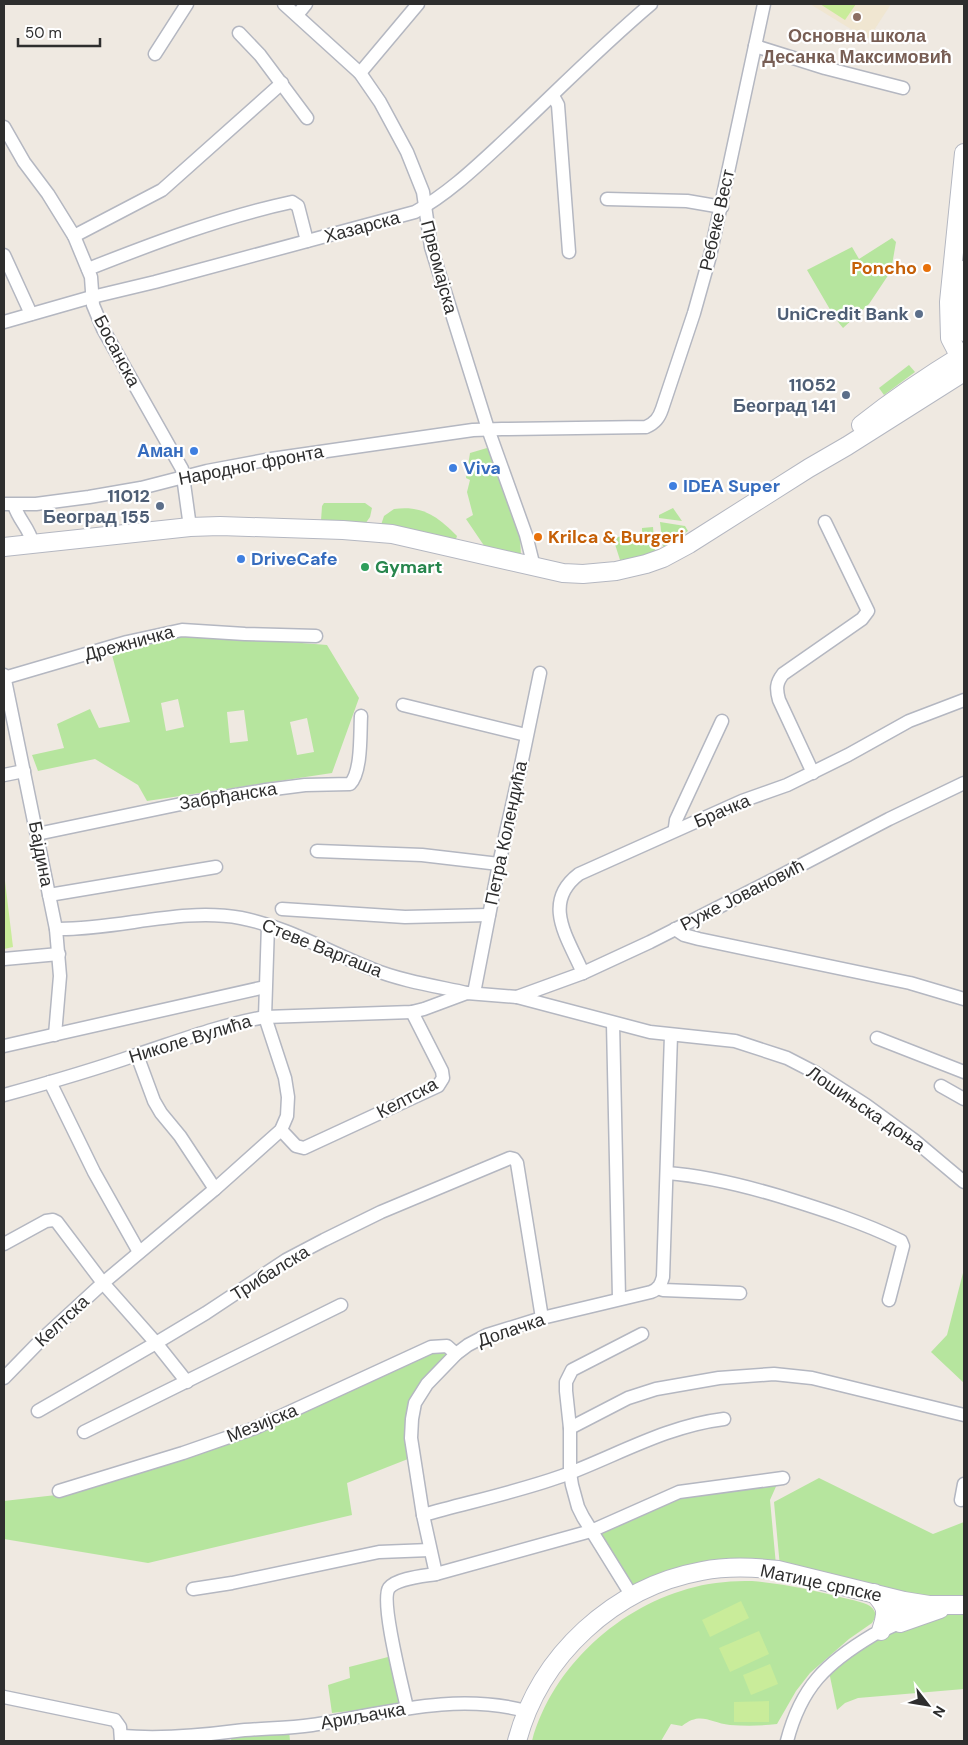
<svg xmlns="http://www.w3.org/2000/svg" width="968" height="1745" font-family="'DM Sans',sans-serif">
  <rect width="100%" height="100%" fill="#efe9e1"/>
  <!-- education -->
  <path fill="#f0e6d1" d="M 810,4 L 891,4 L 869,38 L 854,31 Z"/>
  <!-- green -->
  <g fill="#b6e59e" fill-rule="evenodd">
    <path d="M 892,238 L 896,242 L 891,271 L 869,304 L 843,328 L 835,318 L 807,270 L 852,247 L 859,259 Z"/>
    <path d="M 909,365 L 915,372 L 884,395 L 879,388 Z"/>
    <path d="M 487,448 L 491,452 L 520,536 L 521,556 L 487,550 L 466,519 L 473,515 L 467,492 L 470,480 L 466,478 L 470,453 Z"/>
    <path d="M 324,503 L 365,503 L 372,508 L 370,517 L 365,524 L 321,521 L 322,506 Z"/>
    <path d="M 673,508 L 682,521 L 659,518 L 659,515 Z"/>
    <path d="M 394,509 C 423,505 438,517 457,536 L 455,542 L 381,525 L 384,516 Z"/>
    <path d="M 660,522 L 685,526 L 688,531 L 663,547 Z"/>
    <path d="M 653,527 L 655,551 L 638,558 L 620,560 L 613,538 L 642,532 L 642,528 Z"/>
    <path d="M 187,634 L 327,645 L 359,698 L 332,773 L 147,801 L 138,785 L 95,759 L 38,771 L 32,755 L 64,748 L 57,724 L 90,709 L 99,728 L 130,722 L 112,655 ZM 178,699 L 184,727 L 166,731 L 161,703 ZM 244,710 L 248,741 L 230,743 L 227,712 ZM 307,718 L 314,752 L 297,755 L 290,722 Z"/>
    <path d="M 963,1273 L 964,1273 L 964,1383 L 931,1352 L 947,1335 Z"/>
    <path d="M 440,1346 L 456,1354 L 417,1398 L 413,1457 L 347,1483 L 352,1515 L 148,1563 L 4,1539 L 4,1501 L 56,1495 L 229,1437 Z"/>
    <path d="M 782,1473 L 770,1500 L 776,1565 L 630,1592 L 589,1526 L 677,1488 Z"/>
    <path d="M 819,1478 L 933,1534 L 964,1522 L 964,1602 L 931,1601 L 780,1567 L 774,1502 Z"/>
    <path d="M 752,1581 C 783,1584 814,1590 844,1598 C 852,1600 863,1602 870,1606 C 874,1609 875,1612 876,1616 L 872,1623 L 849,1639 L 810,1673 L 796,1691 L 777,1724 C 761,1726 746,1726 730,1725 C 710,1723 701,1711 682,1726 L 671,1724 L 661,1741 L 532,1741 C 552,1667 620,1605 695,1587 C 713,1582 733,1581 752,1581 Z"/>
    <path d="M 964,1609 L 964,1689 L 858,1698 L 845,1703 L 837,1710 L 828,1667 L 898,1626 Z"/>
    <path d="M 388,1657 L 405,1705 L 332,1713 L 328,1685 L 350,1678 L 349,1667 Z"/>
    <path d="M 289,1730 L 290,1741 L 231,1741 L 232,1734 Z"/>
  </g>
  <!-- pitch -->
  <g fill="#c9ec9a">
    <path d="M 820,4 L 856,4 L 845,20 Z"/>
    <path d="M 4,873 L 13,947 L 4,949 Z"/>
    <path d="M 741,1601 L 749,1618 L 710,1637 L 702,1620 Z"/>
    <path d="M 759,1631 L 769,1654 L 730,1672 L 719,1648 Z"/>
    <path d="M 770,1664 L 778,1684 L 751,1695 L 743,1675 Z"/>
    <path d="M 769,1701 L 769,1722 L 734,1722 L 734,1702 Z"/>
  </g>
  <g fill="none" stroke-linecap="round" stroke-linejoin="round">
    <defs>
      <g id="minor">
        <path d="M 284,4 L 360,73 L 380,102 L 407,152 L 423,192 L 431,247 L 488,429 L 526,535 L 534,567"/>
        <path d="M 297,15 L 306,4"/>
        <path d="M 239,33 L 260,55 L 307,118"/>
        <path d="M 755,46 L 825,68 L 903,88"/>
        <path d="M 155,54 L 187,4"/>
        <path d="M 360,73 L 418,4"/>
        <path d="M 553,96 L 558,105 L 569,252"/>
        <path d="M 4,127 L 24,162 L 48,194 L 74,236 L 91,277 L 93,305 L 103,329 L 182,469 L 190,527"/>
        <path d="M 607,199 L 687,201 L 722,207"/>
        <path d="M 74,236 L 162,190 L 282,83"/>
        <path d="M 4,255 L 31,314"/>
        <path d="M 88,269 C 154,243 222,217 292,202 L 298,206 L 307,241"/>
        <path d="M 4,322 L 88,298 L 155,282 L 415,212 C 448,194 477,166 504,141 C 553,95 600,47 651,4"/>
        <path d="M 4,504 L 36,504 L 89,497 L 141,488 L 207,471 L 271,459 L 473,430 L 502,429 L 646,427 C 655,423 659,418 662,409 L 694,313 L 710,256 L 764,4"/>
        <path d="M 14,505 C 19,521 29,527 33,544"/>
        <path d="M 4,675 L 56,929 L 60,976 L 55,1035"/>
        <path d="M 4,678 L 127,642 L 182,630 L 245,634 L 316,636"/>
        <path d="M 403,705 L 526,735"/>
        <path d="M 813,773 L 779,700 C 776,689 776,683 783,674 L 862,619 L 868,611 L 825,522"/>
        <path d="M 4,775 L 24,771"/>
        <path d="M 676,830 L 675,827 L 676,820 L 722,721"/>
        <path d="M 37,834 L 181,804 L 266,790 L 305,785 L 350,784 C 362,772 360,733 361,716"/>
        <path d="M 317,851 L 422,855 L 499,864"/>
        <path d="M 49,895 L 216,867"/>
        <path d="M 282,909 L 405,917 L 489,915"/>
        <path d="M 56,929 C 118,930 181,907 241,918 C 288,927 328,952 372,969 C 402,981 435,986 467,993"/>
        <path d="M 675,929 L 684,935 L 699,939 L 910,983 L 964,999"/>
        <path d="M 4,959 L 59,954"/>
        <path d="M 583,973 C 568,938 541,903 579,874 L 742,801 L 787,785 L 848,755 L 909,721 L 964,700"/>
        <path d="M 474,993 L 499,864 L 520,770 L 540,673"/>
        <path d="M 517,997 L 583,973 L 650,942 L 780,876 L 889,819 L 964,783"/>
        <path d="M 613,1023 L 619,1298"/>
        <path d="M 877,1038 L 964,1072"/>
        <path d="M 4,1046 L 265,987"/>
        <path d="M 137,1055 L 154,1101 L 161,1113 L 180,1136 L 215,1189"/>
        <path d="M 50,1082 L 94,1172 L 139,1252"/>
        <path d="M 941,1086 L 964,1099"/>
        <path d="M 4,1095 C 48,1083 93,1070 136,1055 C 179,1041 220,1025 265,1017 L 412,1012 L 424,1009 L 467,993 L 517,997 L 650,1032 L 735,1041 L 787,1058 L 816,1073 L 866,1105 L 914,1140 L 964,1182"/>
        <path d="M 281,1130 L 296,1146 L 304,1148 L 438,1086 L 443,1078 L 442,1071 L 412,1012"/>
        <path d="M 667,1173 C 706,1176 742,1185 779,1196 C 821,1209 862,1222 901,1241 L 903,1246 L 889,1300"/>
        <path d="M 4,1244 L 46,1221 L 53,1220 L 57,1222 L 103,1283 L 156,1343 L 187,1382"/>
        <path d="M 658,1288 L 663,1290 L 740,1293"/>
        <path d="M 4,1378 L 41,1340 L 103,1283 L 215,1189 L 281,1130 L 287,1116 L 288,1097 L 285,1078 L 265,1017 L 268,925"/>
        <path d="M 38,1411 L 156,1343 L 206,1313 L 286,1260 L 324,1240 L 381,1212 L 510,1158 L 514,1159 L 517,1163 L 542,1318"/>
        <path d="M 570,1428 L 628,1398 L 656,1389 L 719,1378 L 774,1374 L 812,1378 L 964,1415"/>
        <path d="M 84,1432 L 341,1305"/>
        <path d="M 59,1491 L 183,1453 L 255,1428 L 431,1347 L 447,1346 L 456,1354"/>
        <path d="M 961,1500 L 964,1484"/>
        <path d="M 423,1515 C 469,1502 517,1492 562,1476 C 616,1456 666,1426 724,1419"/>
        <path d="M 436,1574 L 423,1515 L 411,1438 L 412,1419 L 415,1403 L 427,1384 L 456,1354 L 468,1345 L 487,1335 L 542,1318 L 651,1292 C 659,1289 661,1284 663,1277 L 671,1035"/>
        <path d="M 193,1589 L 232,1583 L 379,1552 L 430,1550"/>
        <path d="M 632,1596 L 583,1517 L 578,1507 L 572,1485 L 570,1473 L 570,1428 L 566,1391 L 566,1382 L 572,1370 L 642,1334"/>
        <path d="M 4,1697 L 115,1720 L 120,1727 L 121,1741"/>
        <path d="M 407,1708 C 403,1689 380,1601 389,1588 C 397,1578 424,1576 436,1574 L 591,1531 L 679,1492 L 783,1478"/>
        <path d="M 122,1736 C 160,1739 198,1736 236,1731 C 261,1728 286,1729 312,1725 C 383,1714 454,1692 526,1711"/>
        <path d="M 787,1741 C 801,1687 826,1663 873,1635 C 883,1629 895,1626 904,1620 L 907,1609 L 904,1601 L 885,1625"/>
      </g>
      <g id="secondary">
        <path d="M 964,153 L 949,302 L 950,338 L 964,365"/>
        <path d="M 963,270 L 962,302 L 964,332"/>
        <path d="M 861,425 C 894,399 928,376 964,354"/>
        <path d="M 4,547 L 190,527 L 220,526 L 343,530 L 392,534 L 563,573 L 583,574 L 616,571 L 646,564 L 663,558 L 689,544 L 809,468 L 847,446 L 964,372"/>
        <path d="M 874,1593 C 888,1608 887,1612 881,1631"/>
        <path d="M 900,1623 L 940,1609"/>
        <path d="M 517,1741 C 540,1655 614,1587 702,1571 C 727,1566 753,1567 778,1570 L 904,1601 L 929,1605 L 964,1605"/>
      </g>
    </defs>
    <!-- minor casing -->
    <use href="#minor" stroke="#b4b7c1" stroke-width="15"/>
    <!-- secondary casing -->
    <use href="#secondary" stroke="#b4b7c1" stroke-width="20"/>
    <!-- minor -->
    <use href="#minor" stroke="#fff" stroke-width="12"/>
    <!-- secondary -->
    <use href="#secondary" stroke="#fff" stroke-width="18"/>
  </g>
  <!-- markers -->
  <circle fill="#8d6e63" stroke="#fff" stroke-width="2" cx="857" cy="17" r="5"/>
  <g fill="#e8710a" stroke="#fff" stroke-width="2">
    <circle cx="927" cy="268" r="5"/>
    <circle cx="538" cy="537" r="5"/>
  </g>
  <g fill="#5c6f8a" stroke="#fff" stroke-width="2">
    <circle cx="919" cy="314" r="5"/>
    <circle cx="846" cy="395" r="5"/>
    <circle cx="160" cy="506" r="5"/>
  </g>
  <g fill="#3f7fe0" stroke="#fff" stroke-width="2">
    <circle cx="194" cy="451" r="5"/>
    <circle cx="453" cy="468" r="5"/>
    <circle cx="673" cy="486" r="5"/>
    <circle cx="241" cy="559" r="5"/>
  </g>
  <circle fill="#2e9e5b" stroke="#fff" stroke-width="2" cx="365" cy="567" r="5"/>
  <g text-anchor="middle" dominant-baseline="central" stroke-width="4.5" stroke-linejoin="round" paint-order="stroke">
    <!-- education labels -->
    <g font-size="18" font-weight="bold" fill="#785e54" stroke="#fff">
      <text x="857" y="36">Основна школа<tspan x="857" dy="21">Десанка Максимовић</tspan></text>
    </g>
    <!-- street labels -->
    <g font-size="18" fill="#2e2e2e" stroke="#fff">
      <text transform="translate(717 220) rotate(-77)">Ребеке Вест</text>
      <text transform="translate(362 227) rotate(-15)">Хазарска</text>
      <text transform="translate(439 267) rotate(75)">Првомајска</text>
      <text transform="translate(117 351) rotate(62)">Босанска</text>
      <text transform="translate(251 465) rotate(-11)">Народног фронта</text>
      <text transform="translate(129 643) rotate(-15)">Дрежничка</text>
      <text transform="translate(228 796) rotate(-9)">Забрђанска</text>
      <text transform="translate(722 811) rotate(-23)">Брачка</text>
      <text transform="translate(506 833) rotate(-78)">Петра Колендића</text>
      <text transform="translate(41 854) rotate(79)">Бајдина</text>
      <text transform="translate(742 895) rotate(-27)">Руже Јовановић</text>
      <text transform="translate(322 948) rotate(22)">Стеве Варгаша</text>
      <text transform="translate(190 1039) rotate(-17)">Николе Вулића</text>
      <text transform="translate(407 1098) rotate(-28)">Келтска</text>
      <text transform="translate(866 1109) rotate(34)">Лошињска доња</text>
      <text transform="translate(270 1273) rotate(-32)">Трибалска</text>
      <text transform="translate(62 1321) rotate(-43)">Келтска</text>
      <text transform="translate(511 1330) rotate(-19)">Долачка</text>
      <text transform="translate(262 1423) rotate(-22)">Мезијска</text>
      <text transform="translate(821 1583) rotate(12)">Матице српске</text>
      <text transform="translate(363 1716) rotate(-10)">Ариљачка</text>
    </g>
    <!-- food labels -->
    <g font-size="18" font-weight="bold" fill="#c56008" stroke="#fff" text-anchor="end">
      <text x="917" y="268">Poncho</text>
      <text x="548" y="537" text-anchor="start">Krilca &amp; Burgeri</text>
    </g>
    <!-- service labels -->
    <g font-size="18" font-weight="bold" fill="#4e5e75" stroke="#fff" text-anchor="end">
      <text x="909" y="314">UniCredit Bank</text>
      <text x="836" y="385">11052<tspan x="836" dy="21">Београд 141</tspan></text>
      <text x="150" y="496">11012<tspan x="150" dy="21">Београд 155</tspan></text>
    </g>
    <!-- shop labels -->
    <g font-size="18" font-weight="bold" fill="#366cbe" stroke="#fff" text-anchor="start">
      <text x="184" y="451" text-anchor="end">Аман</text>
      <text x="463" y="468">Viva</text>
      <text x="683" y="486">IDEA Super</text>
      <text x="251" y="559">DriveCafe</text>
    </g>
    <!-- leisure labels -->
    <g font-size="18" font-weight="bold" fill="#27864d" stroke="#fff" text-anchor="start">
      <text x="375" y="567">Gymart</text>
    </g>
  </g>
  <!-- border -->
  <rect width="968" height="1745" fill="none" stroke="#2e2e2e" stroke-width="10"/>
  <!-- north arrow -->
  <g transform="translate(928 1705) rotate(121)" stroke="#ffffff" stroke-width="4" paint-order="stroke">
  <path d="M0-4L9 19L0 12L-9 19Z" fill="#2e2e2e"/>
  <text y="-8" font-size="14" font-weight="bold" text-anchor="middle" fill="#2e2e2e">N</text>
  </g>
  <!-- scale -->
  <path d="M18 38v8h82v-8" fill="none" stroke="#2e2e2e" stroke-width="2.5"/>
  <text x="25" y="38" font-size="15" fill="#2e2e2e" stroke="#ffffff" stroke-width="4" paint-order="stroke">50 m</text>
</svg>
